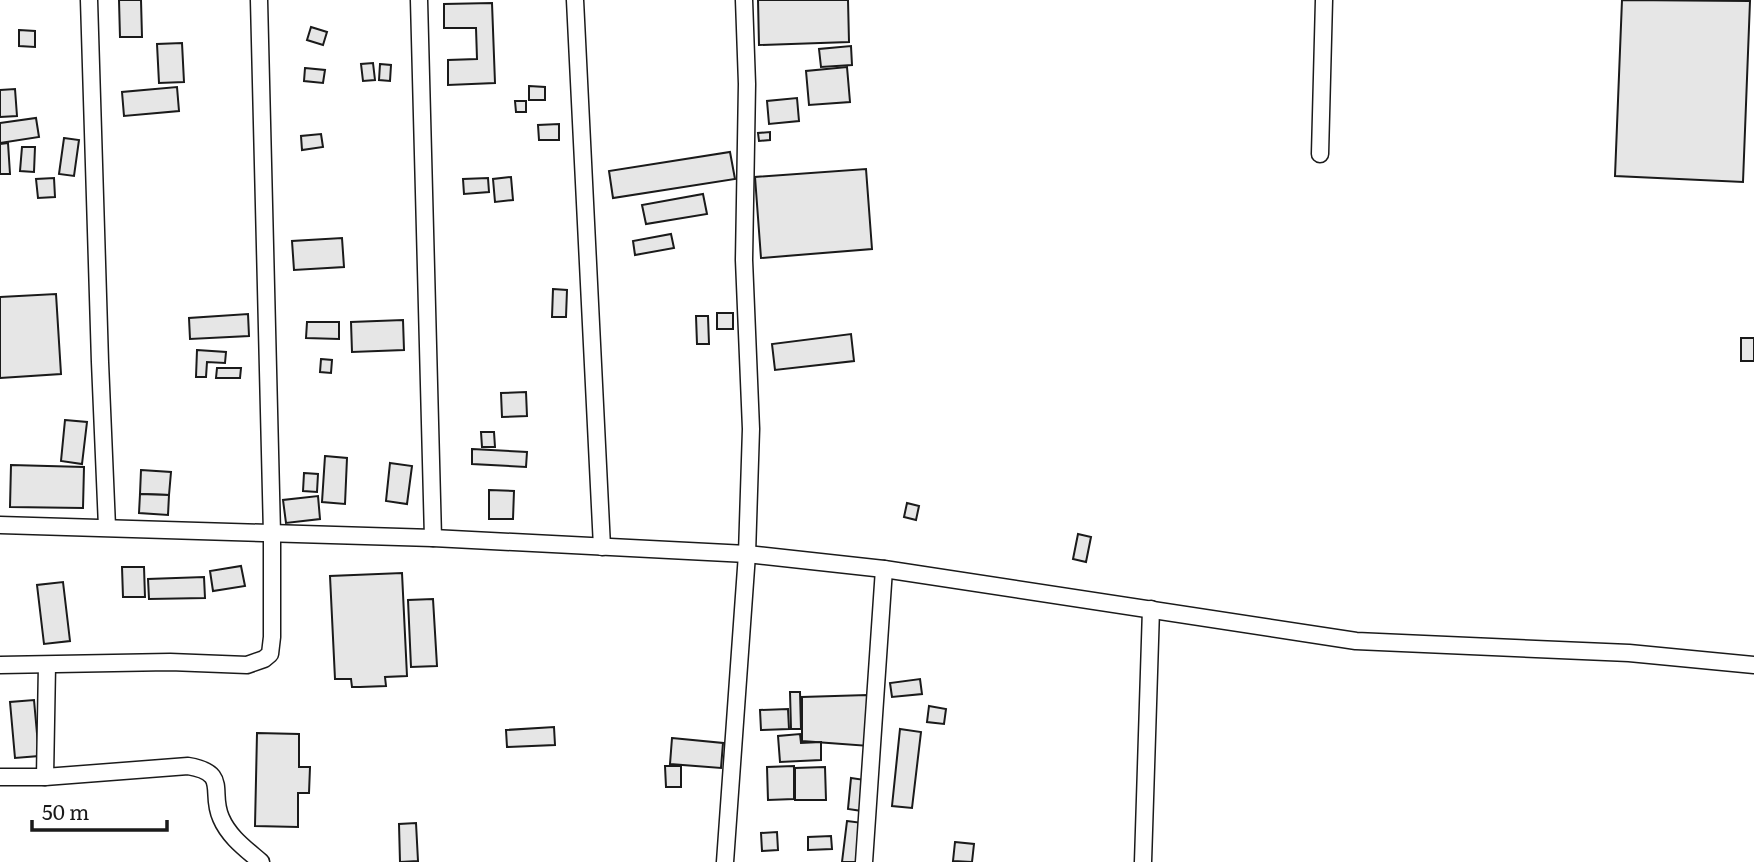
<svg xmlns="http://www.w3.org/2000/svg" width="1754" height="862" font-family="Literata,serif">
  <rect width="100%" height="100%" fill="#fff"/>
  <!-- building -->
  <g fill="#e6e6e6" stroke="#1a1a1a" stroke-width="2">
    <path d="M 119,0 L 141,0 L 142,37 L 120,37 Z"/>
    <path d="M 758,0 L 848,0 L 849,42 L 759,45 Z"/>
    <path d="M 1622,0 L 1750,1 L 1743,182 L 1615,176 Z"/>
    <path d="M 492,3 L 495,83 L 448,85 L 448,60 L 477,59 L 476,28 L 444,28 L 444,4 Z"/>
    <path d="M 311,27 L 327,32 L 323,45 L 307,40 Z"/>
    <path d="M 19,30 L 35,31 L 35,47 L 19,46 Z"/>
    <path d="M 182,43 L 184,82 L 159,83 L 157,44 Z"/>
    <path d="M 851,46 L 852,65 L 821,67 L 819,49 Z"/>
    <path d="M 373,63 L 375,80 L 363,81 L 361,64 Z"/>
    <path d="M 380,64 L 391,65 L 390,81 L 379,80 Z"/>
    <path d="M 847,67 L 850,102 L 809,105 L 806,71 Z"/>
    <path d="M 305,68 L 325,70 L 323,83 L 304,81 Z"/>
    <path d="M 529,86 L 545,87 L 545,100 L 529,100 Z"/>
    <path d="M 177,87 L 179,111 L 124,116 L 122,92 Z"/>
    <path d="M 15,89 L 17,116 L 0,117 L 0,90 Z"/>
    <path d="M 797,98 L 799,121 L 769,124 L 767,101 Z"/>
    <path d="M 515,101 L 526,101 L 526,112 L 516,112 Z"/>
    <path d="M 36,118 L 39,137 L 0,143 L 0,123 Z"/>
    <path d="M 559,124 L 559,140 L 539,140 L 538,125 Z"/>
    <path d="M 770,132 L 770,140 L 759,141 L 758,133 Z"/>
    <path d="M 321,134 L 323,147 L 302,150 L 301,136 Z"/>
    <path d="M 64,138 L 79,140 L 74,176 L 59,174 Z"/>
    <path d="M 8,143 L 10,174 L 0,174 L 0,144 Z"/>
    <path d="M 22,147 L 35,147 L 34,172 L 20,171 Z"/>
    <path d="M 730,152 L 735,179 L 613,198 L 609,171 Z"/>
    <path d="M 866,169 L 872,249 L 761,258 L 755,177 Z"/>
    <path d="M 511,177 L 513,200 L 495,202 L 493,179 Z"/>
    <path d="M 54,178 L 55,197 L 38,198 L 36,179 Z"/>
    <path d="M 488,178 L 489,192 L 464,194 L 463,179 Z"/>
    <path d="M 703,194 L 707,214 L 646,224 L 642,205 Z"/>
    <path d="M 671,234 L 674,248 L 635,255 L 633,241 Z"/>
    <path d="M 342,238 L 344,267 L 294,270 L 292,241 Z"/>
    <path d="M 553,289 L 567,290 L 566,317 L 552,317 Z"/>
    <path d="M 56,294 L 61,374 L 0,378 L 0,297 Z"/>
    <rect x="717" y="313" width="16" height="16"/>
    <path d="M 248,314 L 249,336 L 190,339 L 189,318 Z"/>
    <path d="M 696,316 L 708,316 L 709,344 L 697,344 Z"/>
    <path d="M 403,320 L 404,350 L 352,352 L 351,322 Z"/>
    <path d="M 307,322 L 339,322 L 339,339 L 306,338 Z"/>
    <path d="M 851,334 L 854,361 L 775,370 L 772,344 Z"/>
    <rect x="1741" y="338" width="13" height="23"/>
    <path d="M 197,350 L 226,352 L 225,363 L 207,362 L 206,377 L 196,377 Z"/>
    <path d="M 321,359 L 332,360 L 331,373 L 320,372 Z"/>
    <path d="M 217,368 L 241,368 L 240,378 L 216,378 Z"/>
    <path d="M 526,392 L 527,416 L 502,417 L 501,393 Z"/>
    <path d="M 65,420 L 87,422 L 82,464 L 61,461 Z"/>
    <path d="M 481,432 L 494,432 L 495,447 L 482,447 Z"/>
    <path d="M 472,449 L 527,452 L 526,467 L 472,464 Z"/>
    <path d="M 325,456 L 347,458 L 345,504 L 322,502 Z"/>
    <path d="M 390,463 L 412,466 L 407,504 L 386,501 Z"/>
    <path d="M 11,465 L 84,467 L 83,508 L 10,507 Z"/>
    <path d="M 141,470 L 171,472 L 169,495 L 140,494 Z"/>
    <path d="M 304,473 L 318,474 L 317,492 L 303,491 Z"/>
    <path d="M 489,490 L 514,491 L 513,519 L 489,519 Z"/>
    <path d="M 140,494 L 169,495 L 168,515 L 139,513 Z"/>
    <path d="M 318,496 L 320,519 L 286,523 L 283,500 Z"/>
    <path d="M 907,503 L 919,506 L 916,520 L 904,517 Z"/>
    <path d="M 1078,534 L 1091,537 L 1086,562 L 1073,559 Z"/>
    <path d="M 241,566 L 245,586 L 213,591 L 210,571 Z"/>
    <path d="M 122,567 L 144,567 L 145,597 L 123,597 Z"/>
    <path d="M 402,573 L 407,676 L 385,677 L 386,686 L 360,687 L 352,687 L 351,679 L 335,679 L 330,576 Z"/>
    <path d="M 204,577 L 205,598 L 149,599 L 148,579 Z"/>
    <path d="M 63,582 L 70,641 L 44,644 L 37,585 Z"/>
    <path d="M 433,599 L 437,666 L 411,667 L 408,600 Z"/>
    <path d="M 920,679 L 922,694 L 892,697 L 890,683 Z"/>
    <path d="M 790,692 L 800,692 L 801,729 L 791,729 Z"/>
    <path d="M 867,695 L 869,746 L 802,741 L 802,697 Z"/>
    <path d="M 34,700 L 39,756 L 15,758 L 10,702 Z"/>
    <path d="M 929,706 L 946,709 L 944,724 L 927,722 Z"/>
    <path d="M 788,709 L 789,729 L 761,730 L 760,710 Z"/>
    <path d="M 554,727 L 555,745 L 507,747 L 506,730 Z"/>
    <path d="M 900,729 L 921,732 L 912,808 L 892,806 Z"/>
    <path d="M 257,733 L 299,734 L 299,767 L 310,767 L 309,793 L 298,793 L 298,827 L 255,826 Z"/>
    <path d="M 800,734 L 801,743 L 821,742 L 821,760 L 780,762 L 778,736 Z"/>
    <path d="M 672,738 L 723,743 L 721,768 L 670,764 Z"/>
    <path d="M 665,766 L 681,766 L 681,787 L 666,787 Z"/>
    <path d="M 794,766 L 794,799 L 768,800 L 767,767 Z"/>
    <path d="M 825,767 L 826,800 L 795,800 L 795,768 Z"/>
    <path d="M 851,778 L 865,780 L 862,811 L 848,809 Z"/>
    <path d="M 847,821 L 863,823 L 858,862 L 842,862 Z"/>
    <path d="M 416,823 L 418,861 L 400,862 L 399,824 Z"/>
    <path d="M 777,832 L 778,850 L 762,851 L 761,833 Z"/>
    <path d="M 831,836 L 832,849 L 808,850 L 808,837 Z"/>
    <path d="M 955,842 L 974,844 L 972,862 L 953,861 Z"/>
  </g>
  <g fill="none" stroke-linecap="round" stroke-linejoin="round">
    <defs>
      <g id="minor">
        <path d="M 89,0 L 100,362 L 107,527"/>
        <path d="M 419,0 L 433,538"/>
        <path d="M 575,0 L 602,547"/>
        <path d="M 1320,154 L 1324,0"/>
        <path d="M 0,525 L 433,538 L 747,554 L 884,569 L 1356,641 L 1629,653 L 1754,665"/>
        <path d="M 0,665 L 170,662 L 247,665 L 264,659 L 270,654 L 272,637 L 272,534 L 259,0"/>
        <path d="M 0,777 L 45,777 L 188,766 C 230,773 209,792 221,818 C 229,837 246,849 261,862"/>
        <path d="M 45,777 L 47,665"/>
        <path d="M 725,862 L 747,554 L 751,429 L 744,260 L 747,84 L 744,0"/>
        <path d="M 864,862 L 884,569"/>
        <path d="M 1143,862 L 1151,609"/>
      </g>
    </defs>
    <!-- minor casing -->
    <use href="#minor" stroke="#1a1a1a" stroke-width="19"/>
    <!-- minor -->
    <use href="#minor" stroke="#fff" stroke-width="16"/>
  </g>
  <!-- scale -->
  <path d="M32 820v10h135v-10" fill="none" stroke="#1a1a1a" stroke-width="3.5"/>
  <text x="42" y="820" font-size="21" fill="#1a1a1a" stroke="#ffffff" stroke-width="5" paint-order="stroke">50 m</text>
</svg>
